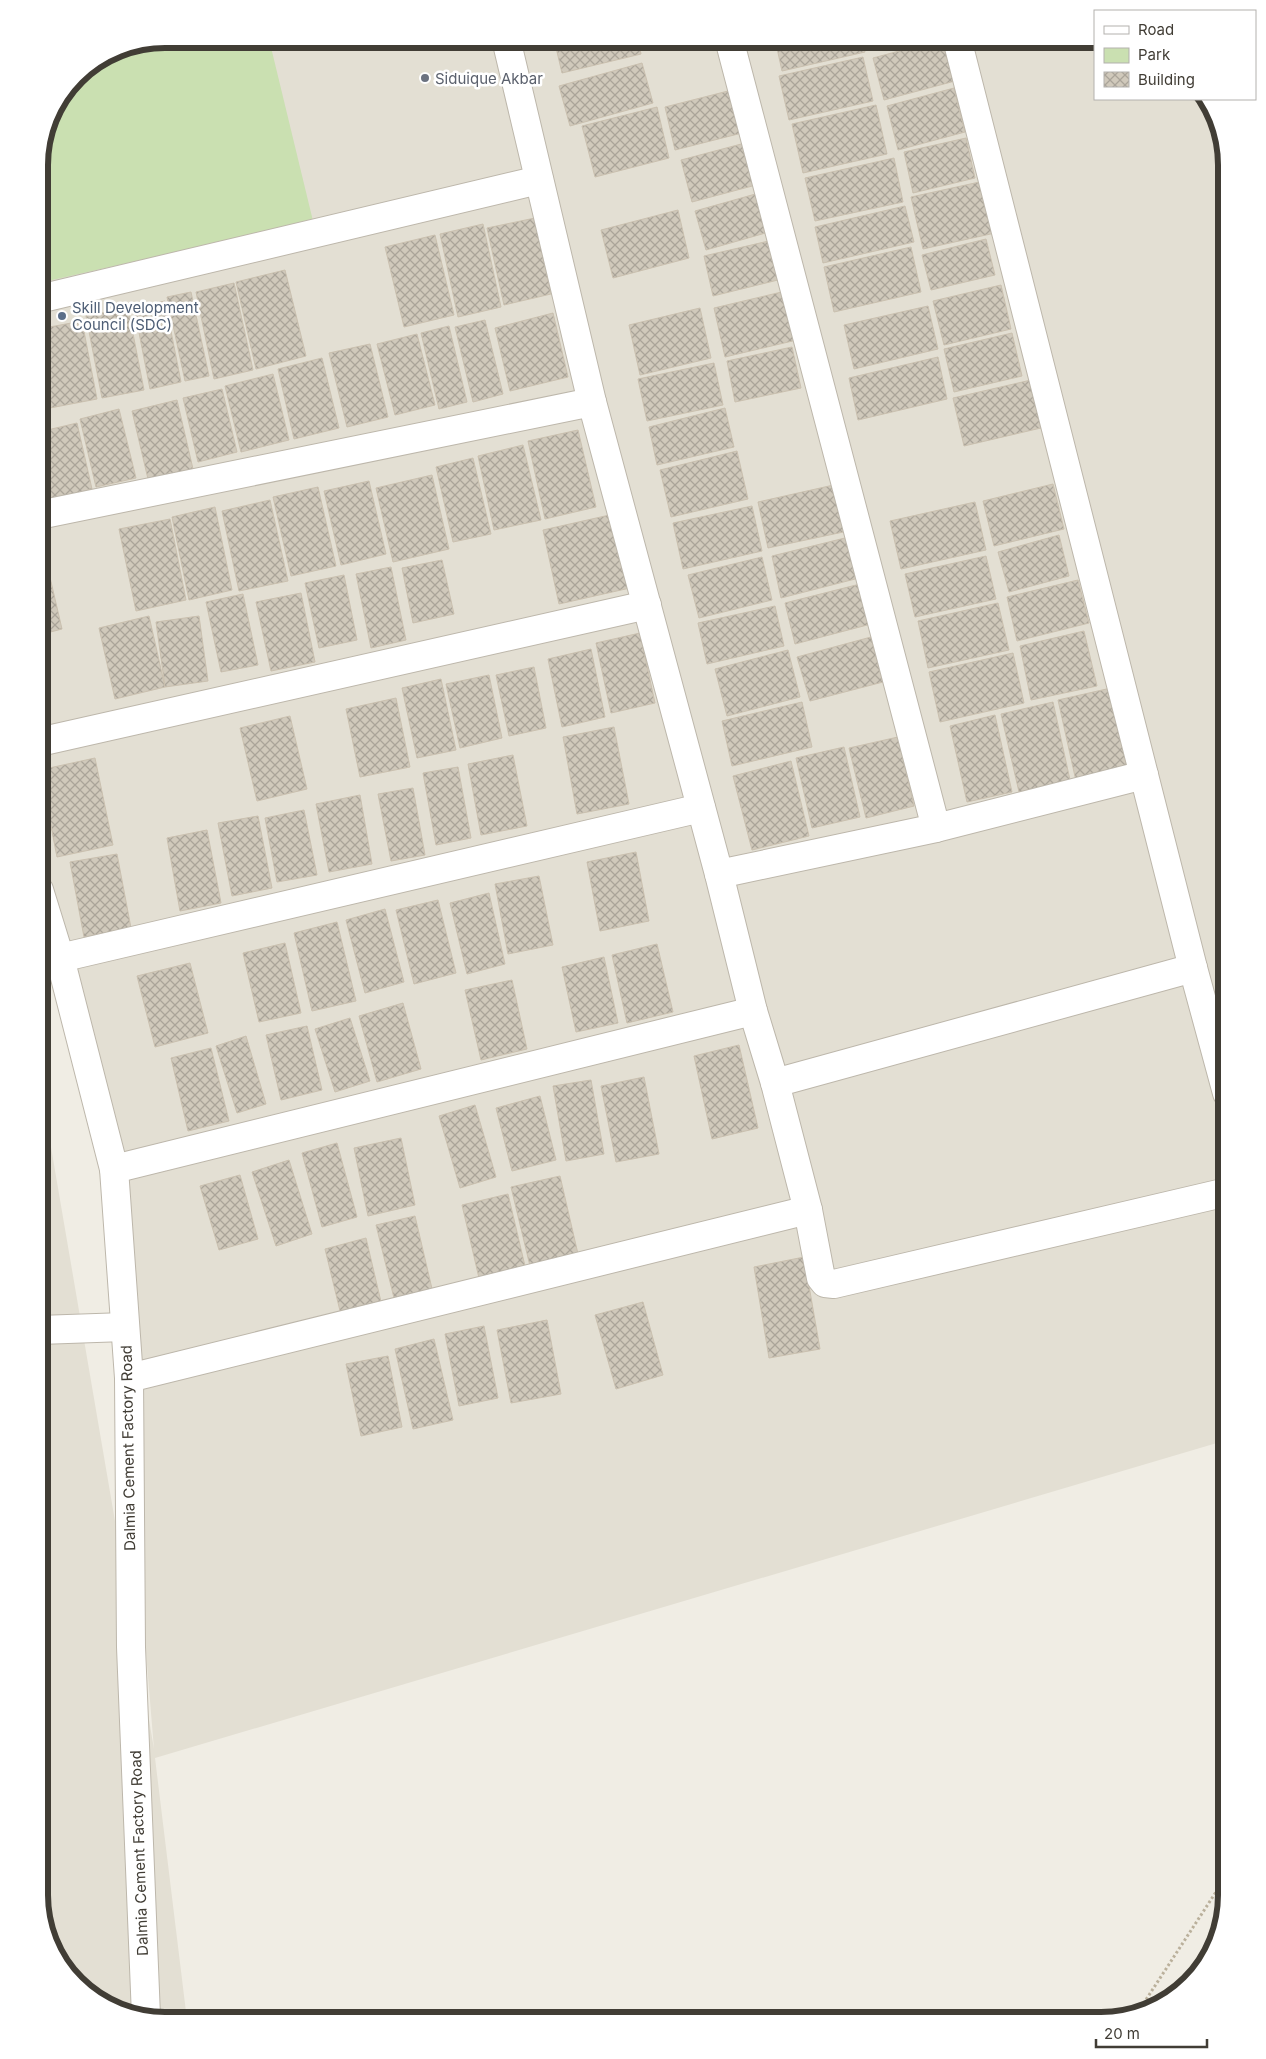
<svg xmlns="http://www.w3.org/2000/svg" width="1266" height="2059" font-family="Inter,sans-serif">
  <defs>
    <pattern id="building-cross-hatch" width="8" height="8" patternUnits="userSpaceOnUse" patternTransform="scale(1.25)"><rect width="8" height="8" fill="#d0c9bb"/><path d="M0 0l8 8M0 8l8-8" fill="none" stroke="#aaa499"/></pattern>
  </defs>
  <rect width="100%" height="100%" fill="#f0ede4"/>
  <!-- residential -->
  <path fill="#e3dfd3" d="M 165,39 L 1095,39 L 1095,99 L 1202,99 L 1227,198 L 1227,1440 L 155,1758 L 187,2020 L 157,2020 L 95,1999 L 52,1950 L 39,1894 L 39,1077 L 154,1749 L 106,1168 L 39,890 L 39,157 L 48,116 L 76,75 L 117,48 Z"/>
  <!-- park -->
  <path fill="#cae0b1" d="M 165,39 L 269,39 L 313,221 L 39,283 L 39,157 L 48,116 L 76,75 L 117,48 Z"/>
  <!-- building -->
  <g fill="url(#building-cross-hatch)" stroke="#cac0af">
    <path d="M 554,39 L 638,39 L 641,54 L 562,73 Z"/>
    <path d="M 775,39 L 862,39 L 865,52 L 782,71 Z"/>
    <path d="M 873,39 L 924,39 L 876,50 Z"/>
    <path d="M 944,39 L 955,81 L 884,100 L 873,58 Z"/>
    <path d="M 863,57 L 873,101 L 789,120 L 779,76 Z"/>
    <path d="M 642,63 L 653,103 L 570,126 L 559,86 Z"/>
    <path d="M 954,88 L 965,132 L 898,150 L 887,106 Z"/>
    <path d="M 732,90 L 742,133 L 675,150 L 665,107 Z"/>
    <path d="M 876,105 L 887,154 L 803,173 L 792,124 Z"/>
    <path d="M 657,107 L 669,158 L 595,177 L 582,126 Z"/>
    <path d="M 966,138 L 975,178 L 913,193 L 904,152 Z"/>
    <path d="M 745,143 L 756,185 L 692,202 L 681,160 Z"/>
    <path d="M 894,158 L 903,202 L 815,221 L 805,178 Z"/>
    <path d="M 984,181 L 995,233 L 923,249 L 911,197 Z"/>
    <path d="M 759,193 L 769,232 L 706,250 L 695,211 Z"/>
    <path d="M 905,206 L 914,242 L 823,263 L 815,227 Z"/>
    <path d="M 678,210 L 689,258 L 613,278 L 601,230 Z"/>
    <path d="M 535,218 L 551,294 L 504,305 L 487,228 Z"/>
    <path d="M 483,224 L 501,307 L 458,317 L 440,234 Z"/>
    <path d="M 435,235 L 454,315 L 404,327 L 385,247 Z"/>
    <path d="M 986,239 L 995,275 L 931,290 L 922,255 Z"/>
    <path d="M 773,240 L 782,279 L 713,296 L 704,256 Z"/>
    <path d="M 911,247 L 921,292 L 834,312 L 824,267 Z"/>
    <path d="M 285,270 L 306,356 L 256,369 L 236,282 Z"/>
    <path d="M 234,283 L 253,370 L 214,379 L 196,292 Z"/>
    <path d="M 1001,285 L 1011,329 L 944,345 L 933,301 Z"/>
    <path d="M 790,290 L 801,339 L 725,357 L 714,308 Z"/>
    <path d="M 191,292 L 209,376 L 185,381 L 167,297 Z"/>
    <path d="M 165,301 L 181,382 L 150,389 L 134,307 Z"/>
    <path d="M 928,306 L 938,349 L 854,369 L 844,325 Z"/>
    <path d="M 128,308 L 144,390 L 102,398 L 86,316 Z"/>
    <path d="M 700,308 L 711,358 L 640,375 L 629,325 Z"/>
    <path d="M 553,313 L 568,377 L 510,391 L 495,328 Z"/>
    <path d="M 485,320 L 503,394 L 473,402 L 455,327 Z"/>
    <path d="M 82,321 L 97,399 L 50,408 L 39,348 L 39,329 Z"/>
    <path d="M 449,326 L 467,402 L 439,409 L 421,333 Z"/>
    <path d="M 1012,333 L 1022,376 L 954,392 L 944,349 Z"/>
    <path d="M 417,334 L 435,405 L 395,415 L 377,344 Z"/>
    <path d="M 370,344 L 388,417 L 347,427 L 329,353 Z"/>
    <path d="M 792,347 L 801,388 L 735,402 L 727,361 Z"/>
    <path d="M 938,357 L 947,399 L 858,420 L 849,378 Z"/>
    <path d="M 322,358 L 339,428 L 294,439 L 278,369 Z"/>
    <path d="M 714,363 L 723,405 L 647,421 L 638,379 Z"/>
    <path d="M 273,374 L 289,440 L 241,452 L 225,386 Z"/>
    <path d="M 1031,380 L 1041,428 L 964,446 L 953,398 Z"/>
    <path d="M 222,389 L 237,452 L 198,462 L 183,398 Z"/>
    <path d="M 177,400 L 193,469 L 148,479 L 132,411 Z"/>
    <path d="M 725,408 L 734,447 L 657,465 L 649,427 Z"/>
    <path d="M 119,409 L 136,478 L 96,487 L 80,419 Z"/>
    <path d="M 77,423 L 92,489 L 48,501 L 39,465 L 39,432 Z"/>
    <path d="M 578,430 L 596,507 L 545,519 L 528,441 Z"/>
    <path d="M 523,445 L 541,520 L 494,530 L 478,456 Z"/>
    <path d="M 737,451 L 748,499 L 671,517 L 660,470 Z"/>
    <path d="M 473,458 L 491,534 L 453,542 L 436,467 Z"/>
    <path d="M 432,475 L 449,549 L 393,562 L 376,488 Z"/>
    <path d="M 369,481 L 386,554 L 341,565 L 324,491 Z"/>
    <path d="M 838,484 L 848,531 L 768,548 L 758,502 Z"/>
    <path d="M 1053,484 L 1064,529 L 994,546 L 983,501 Z"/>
    <path d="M 318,487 L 336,566 L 291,576 L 273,497 Z"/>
    <path d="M 270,500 L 288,581 L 239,591 L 222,511 Z"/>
    <path d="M 975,502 L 986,550 L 901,569 L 890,521 Z"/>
    <path d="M 752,506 L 762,551 L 683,569 L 673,523 Z"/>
    <path d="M 215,507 L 232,590 L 189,600 L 172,517 Z"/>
    <path d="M 614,514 L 630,588 L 559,604 L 543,530 Z"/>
    <path d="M 170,519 L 186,600 L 136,611 L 119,529 Z"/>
    <path d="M 1059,535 L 1069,576 L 1009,592 L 998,552 Z"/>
    <path d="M 849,537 L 859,578 L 781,598 L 772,556 Z"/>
    <path d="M 45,556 L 62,629 L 39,635 L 39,558 Z"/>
    <path d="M 986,556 L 996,599 L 915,617 L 905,574 Z"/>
    <path d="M 762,557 L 772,600 L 699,618 L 688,575 Z"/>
    <path d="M 442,560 L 454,614 L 413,623 L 402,568 Z"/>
    <path d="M 391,567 L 406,640 L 371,648 L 356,574 Z"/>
    <path d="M 344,575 L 357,640 L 319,648 L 305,583 Z"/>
    <path d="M 1078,580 L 1089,623 L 1017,641 L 1007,597 Z"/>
    <path d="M 860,584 L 871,624 L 795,644 L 785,603 Z"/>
    <path d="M 301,593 L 315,662 L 271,671 L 256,602 Z"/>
    <path d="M 243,594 L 258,665 L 221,672 L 206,602 Z"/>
    <path d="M 998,603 L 1009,650 L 928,668 L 918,621 Z"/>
    <path d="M 775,606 L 784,646 L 707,664 L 698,623 Z"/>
    <path d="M 149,616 L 165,687 L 115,699 L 99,628 Z"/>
    <path d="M 199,616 L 208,681 L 165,687 L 156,622 Z"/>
    <path d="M 1084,631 L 1097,686 L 1031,700 L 1020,646 Z"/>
    <path d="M 640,633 L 655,703 L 611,713 L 596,643 Z"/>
    <path d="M 871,637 L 883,682 L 810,701 L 797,657 Z"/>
    <path d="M 591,649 L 605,717 L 562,727 L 548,659 Z"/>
    <path d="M 788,650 L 800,697 L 727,716 L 715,669 Z"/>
    <path d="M 1013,653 L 1024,703 L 940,722 L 929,672 Z"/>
    <path d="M 534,667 L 546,728 L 509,736 L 496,675 Z"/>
    <path d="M 489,675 L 502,738 L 460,748 L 446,684 Z"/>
    <path d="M 441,679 L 456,750 L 417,758 L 402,688 Z"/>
    <path d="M 1111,688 L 1129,769 L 1076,781 L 1058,700 Z"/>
    <path d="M 396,698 L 410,767 L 360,777 L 346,709 Z"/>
    <path d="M 802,702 L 812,747 L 732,766 L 722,721 Z"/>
    <path d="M 1053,702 L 1070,780 L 1019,792 L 1001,714 Z"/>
    <path d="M 995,715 L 1012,792 L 967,802 L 950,726 Z"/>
    <path d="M 290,716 L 307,789 L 257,801 L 240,728 Z"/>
    <path d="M 614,727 L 629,804 L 577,814 L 563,737 Z"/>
    <path d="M 898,737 L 914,806 L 866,818 L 849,748 Z"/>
    <path d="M 844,747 L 860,817 L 812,828 L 796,758 Z"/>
    <path d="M 513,755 L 527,826 L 481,835 L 468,764 Z"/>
    <path d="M 95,758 L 113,845 L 57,857 L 40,770 Z"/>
    <path d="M 791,761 L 809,836 L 752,850 L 733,776 Z"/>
    <path d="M 458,767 L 471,838 L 436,845 L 423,773 Z"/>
    <path d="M 413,788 L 425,855 L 391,861 L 378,794 Z"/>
    <path d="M 360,795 L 372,864 L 329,872 L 316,804 Z"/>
    <path d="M 304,810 L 317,875 L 277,882 L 265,818 Z"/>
    <path d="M 258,816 L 272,888 L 232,896 L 218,823 Z"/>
    <path d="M 207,830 L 221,903 L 180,911 L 167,838 Z"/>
    <path d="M 636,852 L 649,921 L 600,931 L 587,862 Z"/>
    <path d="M 117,854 L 131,928 L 84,937 L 70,862 Z"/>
    <path d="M 539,876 L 553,945 L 508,954 L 495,884 Z"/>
    <path d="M 489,893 L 505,964 L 467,974 L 450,903 Z"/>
    <path d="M 438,900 L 456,973 L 414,984 L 396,910 Z"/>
    <path d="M 385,909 L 404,982 L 365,993 L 346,920 Z"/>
    <path d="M 337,922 L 356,1001 L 312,1011 L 294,933 Z"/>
    <path d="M 285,943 L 301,1013 L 259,1022 L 243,953 Z"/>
    <path d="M 657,944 L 673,1012 L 627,1023 L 612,955 Z"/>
    <path d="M 604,957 L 618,1023 L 576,1032 L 562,967 Z"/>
    <path d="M 190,963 L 208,1033 L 155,1047 L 137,976 Z"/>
    <path d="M 512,980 L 527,1049 L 481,1060 L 465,990 Z"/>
    <path d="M 403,1003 L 421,1069 L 377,1082 L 359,1016 Z"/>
    <path d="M 350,1018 L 370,1081 L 335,1092 L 315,1029 Z"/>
    <path d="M 307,1026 L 322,1090 L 281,1100 L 266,1035 Z"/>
    <path d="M 246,1036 L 266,1104 L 237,1113 L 216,1046 Z"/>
    <path d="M 739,1045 L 758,1128 L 712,1139 L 694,1056 Z"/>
    <path d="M 211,1048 L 229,1121 L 188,1131 L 171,1058 Z"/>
    <path d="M 644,1077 L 659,1154 L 616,1162 L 601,1086 Z"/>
    <path d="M 591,1080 L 604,1154 L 566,1161 L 553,1086 Z"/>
    <path d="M 540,1096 L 556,1160 L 512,1171 L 496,1108 Z"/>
    <path d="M 475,1105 L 496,1177 L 460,1188 L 439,1116 Z"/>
    <path d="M 401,1138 L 415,1205 L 368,1216 L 354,1148 Z"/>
    <path d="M 337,1143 L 357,1217 L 322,1227 L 302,1153 Z"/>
    <path d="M 289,1160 L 312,1234 L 276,1246 L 252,1172 Z"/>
    <path d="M 240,1175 L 258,1239 L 219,1250 L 200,1186 Z"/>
    <path d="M 560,1176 L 578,1254 L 530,1266 L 511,1187 Z"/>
    <path d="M 508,1194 L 525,1266 L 479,1278 L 462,1205 Z"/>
    <path d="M 415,1216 L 433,1293 L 395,1302 L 376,1225 Z"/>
    <path d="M 366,1238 L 382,1306 L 341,1315 L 325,1249 Z"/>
    <path d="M 804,1257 L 820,1349 L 769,1358 L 754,1267 Z"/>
    <path d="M 643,1302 L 663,1375 L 616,1389 L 595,1315 Z"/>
    <path d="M 547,1320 L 561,1394 L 511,1403 L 497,1330 Z"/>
    <path d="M 484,1326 L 498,1398 L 459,1406 L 445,1334 Z"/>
    <path d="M 434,1339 L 453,1420 L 413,1429 L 395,1349 Z"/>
    <path d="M 388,1356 L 402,1427 L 361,1436 L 346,1364 Z"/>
  </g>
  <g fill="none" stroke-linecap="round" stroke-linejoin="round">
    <defs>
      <g id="minor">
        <path d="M 506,39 L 592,402 L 719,874 L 753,1011 L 775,1083 L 808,1210 L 821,1278 L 825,1283 L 834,1284 L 1227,1192"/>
        <path d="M 729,39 L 936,828"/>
        <path d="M 957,39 L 1193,968 L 1227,1093"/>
        <path d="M 39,299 L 539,180"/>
        <path d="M 39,515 L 592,402"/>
        <path d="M 39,742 L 647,605"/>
        <path d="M 719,874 L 936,828 L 1144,775"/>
        <path d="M 39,890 L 60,958 L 114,1169 L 129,1378 L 131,1647 L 146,2016"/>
        <path d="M 60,958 L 701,808"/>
        <path d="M 775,1083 L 1193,968"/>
        <path d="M 114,1169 L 753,1011"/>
        <path d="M 39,1330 L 125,1327"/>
        <path d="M 129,1378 L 808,1210"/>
      </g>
    </defs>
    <!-- minor casing -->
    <use href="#minor" stroke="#bdb7ab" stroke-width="30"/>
    <!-- path -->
    <path stroke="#bab09b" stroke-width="3" stroke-dasharray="2.5 2.5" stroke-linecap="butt" d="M 1138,2012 L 1227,1875"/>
    <!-- minor -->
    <use href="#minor" stroke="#fff" stroke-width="28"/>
  </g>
  <!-- markers -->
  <circle fill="#6b7280" stroke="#fff" stroke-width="2" cx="425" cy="78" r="5"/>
  <circle fill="#5c6f8a" stroke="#fff" stroke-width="2" cx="62" cy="316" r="5"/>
  <g text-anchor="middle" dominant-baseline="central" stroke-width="5" stroke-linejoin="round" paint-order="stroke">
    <!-- worship labels -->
    <g font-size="15" fill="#5b616d" stroke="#fff" text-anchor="start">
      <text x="435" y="78">Siduique Akbar</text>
    </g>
    <!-- service labels -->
    <g font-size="15" fill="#4e5e75" stroke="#fff" text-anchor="start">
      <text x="72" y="307">Skill Development<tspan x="72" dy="17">Council (SDC)</tspan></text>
    </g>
    <!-- street labels -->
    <g font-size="15" fill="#413d35" stroke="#fff">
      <text transform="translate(128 1448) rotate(-91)">Dalmia Cement Factory Road</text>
      <text transform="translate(139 1853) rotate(-92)">Dalmia Cement Factory Road</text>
    </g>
  </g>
  <!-- crop -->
  <path d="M0 0H1266V2059H0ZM165 48H1101A117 117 0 0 1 1218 165V1895A117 117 0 0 1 1101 2012H165A117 117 0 0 1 48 1895V165A117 117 0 0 1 165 48Z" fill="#fff" fill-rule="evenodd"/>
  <path fill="none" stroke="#413d35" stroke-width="6" d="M165 48H1101A117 117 0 0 1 1218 165V1895A117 117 0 0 1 1101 2012H165A117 117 0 0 1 48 1895V165A117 117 0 0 1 165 48Z"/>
  <!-- legend -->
  <rect x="1094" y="10" width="162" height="90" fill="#ffffff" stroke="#b3b1ae"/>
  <rect x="1104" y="26" width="25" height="8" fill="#ffffff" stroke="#b3b1ae"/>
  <text x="1138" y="35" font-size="15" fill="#413d35">Road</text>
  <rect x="1104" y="48" width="25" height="15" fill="#cae0b1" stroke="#b3b1ae"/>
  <text x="1138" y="60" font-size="15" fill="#413d35">Park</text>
  <rect x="1104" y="72" width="25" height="15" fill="url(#building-cross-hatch)" stroke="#b3b1ae"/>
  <text x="1138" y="85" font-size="15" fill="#413d35">Building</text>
  <!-- scale -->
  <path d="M1096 2039v8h111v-8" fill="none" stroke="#413d35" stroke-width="2.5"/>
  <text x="1104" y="2039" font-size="15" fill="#413d35" stroke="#ffffff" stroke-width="4" paint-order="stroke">20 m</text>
</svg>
